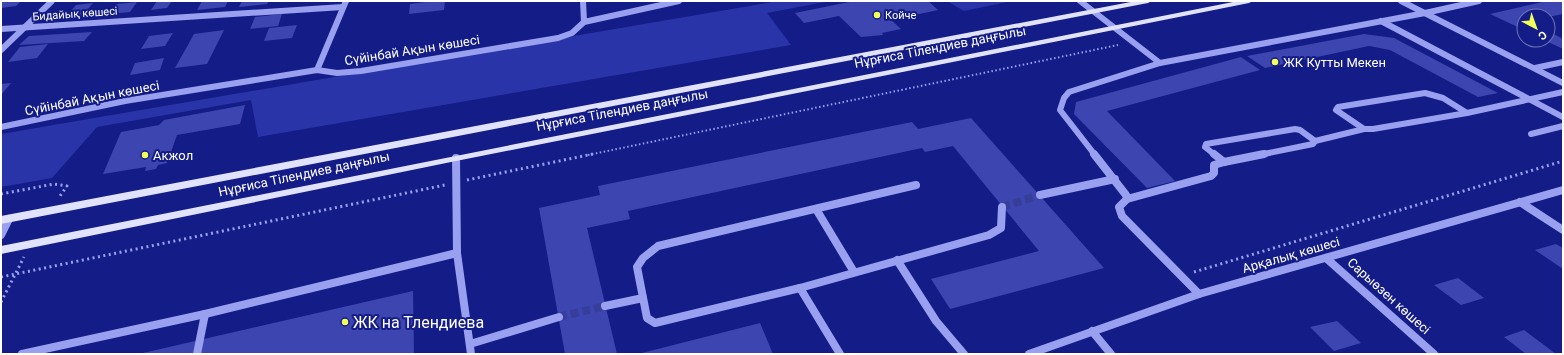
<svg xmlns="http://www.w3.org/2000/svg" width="1564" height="355" font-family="Roboto,sans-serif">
  <rect width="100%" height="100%" fill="#141c87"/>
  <!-- green -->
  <g fill="#2934a8">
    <path d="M 778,1 L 830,1 L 767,13 L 791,45 L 258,137 L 251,100 L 97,127 L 52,178 L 1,187 L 1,134 Z"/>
    <path d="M 947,1 L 1012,1 L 964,11 Z"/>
  </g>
  <!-- building -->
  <g fill="#3d45b1">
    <path d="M 1,1 L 21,1 L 16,6 L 1,8 Z"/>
    <path d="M 157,1 L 172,1 L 167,8 L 151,10 Z"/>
    <path d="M 202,1 L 228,1 L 225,7 L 197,10 Z"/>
    <path d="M 242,1 L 269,1 L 267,4 L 239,7 Z"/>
    <path d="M 433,1 L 445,1 L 444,10 L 409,14 L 410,4 Z"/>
    <path d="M 854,1 L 928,1 L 938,10 L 891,20 L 901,29 L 882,33 L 883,35 L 861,37 L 839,16 L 804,23 L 795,13 Z"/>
    <path d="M 1547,1 L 1563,1 L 1563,14 L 1548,17 L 1524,16 L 1524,30 L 1490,14 Z"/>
    <path d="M 137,2 L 130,12 L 109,14 L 117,4 Z"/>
    <path d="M 93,3 L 82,16 L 65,18 L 76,5 Z"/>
    <path d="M 282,14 L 278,26 L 250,29 L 255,17 Z"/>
    <path d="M 297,25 L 292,38 L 264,41 L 269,28 Z"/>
    <path d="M 224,30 L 207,64 L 175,68 L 194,34 Z"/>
    <path d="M 1548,31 L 1563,39 L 1563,49 L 1544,40 L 1548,40 Z"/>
    <path d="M 92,32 L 84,41 L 19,45 L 29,36 Z"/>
    <path d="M 173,33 L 165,46 L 141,49 L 149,36 Z"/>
    <path d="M 1364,34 L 1394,38 L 1498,93 L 1478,97 L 1390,50 L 1369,46 L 1265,68 L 1247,56 Z"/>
    <path d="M 48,44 L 37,58 L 8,62 L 20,47 Z"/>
    <path d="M 1241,57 L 1260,70 L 1107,111 L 1175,181 L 1147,188 L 1074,114 L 1076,102 Z"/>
    <path d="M 164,58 L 160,70 L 130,75 L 135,63 Z"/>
    <path d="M 11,83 L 1,95 L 1,84 Z"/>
    <path d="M 245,105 L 240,124 L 177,135 L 167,163 L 158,165 L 156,169 L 145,171 L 146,167 L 103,174 L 121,132 L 159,125 L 164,120 Z"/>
    <path d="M 971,118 L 1104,268 L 950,309 L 931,279 L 1039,251 L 953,146 L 925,152 L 922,148 L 628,211 L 630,219 L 587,228 L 617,354 L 565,354 L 539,208 L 600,195 L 598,186 L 912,122 L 918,129 Z"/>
    <path d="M 1556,244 L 1563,248 L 1563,269 L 1535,250 Z"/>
    <path d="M 1458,278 L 1484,298 L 1461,305 L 1434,285 Z"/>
    <path d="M 413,291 L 414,354 L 143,354 L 143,353 Z"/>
    <path d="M 1337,321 L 1361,343 L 1334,351 L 1310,327 Z"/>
    <path d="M 760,323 L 773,354 L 642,354 L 642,353 Z"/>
    <path d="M 1524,330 L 1556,354 L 1526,354 L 1504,337 Z"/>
  </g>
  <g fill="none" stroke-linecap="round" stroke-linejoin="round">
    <!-- minor-tunnel -->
    <g stroke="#373e99" stroke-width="8" stroke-dasharray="8 4" stroke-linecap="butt">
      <path d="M 1002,207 L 1040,195"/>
      <path d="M 559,317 L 605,306"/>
    </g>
    <!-- path-far1 -->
    <path stroke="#99a0ef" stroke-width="2" stroke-dasharray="1.5 2.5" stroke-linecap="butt" d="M 588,155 L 1118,45"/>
    <!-- path -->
    <g stroke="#99a0ef" stroke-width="3" stroke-dasharray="2 3.5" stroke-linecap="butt">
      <path d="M 467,180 L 593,154"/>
      <path d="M 1,194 L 54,184 L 67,186 L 60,196"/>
      <path d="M 1194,272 L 1563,161"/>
      <path d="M 1,277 L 445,185"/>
      <path d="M 1,302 L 24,257"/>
    </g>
    <!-- minor-far1 -->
    <g stroke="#99a0ef" stroke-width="6">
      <path d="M 583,1 L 584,22"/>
      <path d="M 1080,1 L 1160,63"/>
      <path d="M 1401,1 L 1563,83"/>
      <path d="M 1381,21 L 1563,117"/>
      <path d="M 1,29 L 343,7"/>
      <path d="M 1,50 L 52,1"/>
      <path d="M 1535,68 L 1563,62"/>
      <path d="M 317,70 L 346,1"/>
      <path d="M 1425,93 L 1443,98 L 1467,113 L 1373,129 L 1364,129 L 1336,110 L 1338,107 Z"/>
      <path d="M 1467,113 L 1563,92"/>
      <path d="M 1,127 L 125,101 L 317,70 L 337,73 L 361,71 L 558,38 L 572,33 L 584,22 L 679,1"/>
      <path d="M 1531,134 L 1563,126"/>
      <path d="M 1315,141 L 1364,129"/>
      <path d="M 1095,155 L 1060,110 L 1064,98 L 1069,92 L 1160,63 L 1425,13 L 1479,1"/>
      <path d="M 1215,155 L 1205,147 L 1206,144 L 1295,129 L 1300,130 L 1315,141 L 1313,144 L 1259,155"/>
    </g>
    <!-- minor -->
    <g stroke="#99a0ef" stroke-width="8">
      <path d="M 1094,154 L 1126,195 L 1127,199 L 1119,207 L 1122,216 L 1199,294"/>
      <path d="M 1214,154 L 1224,162"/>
      <path d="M 456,158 L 457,253 L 471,354"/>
      <path d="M 1224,162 L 1264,154"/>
      <path d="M 916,185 L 658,246 L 643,258 L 637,267 L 647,318 L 655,323 L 800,288 L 989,235 L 1001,228 L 1002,207"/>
      <path d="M 1040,195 L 1115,179"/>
      <path d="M 1127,199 L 1211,176 L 1214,173 L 1214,165 L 1224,162"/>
      <path d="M 1520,202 L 1563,230"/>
      <path d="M 816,209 L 854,272"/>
      <path d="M 1,235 L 9,219"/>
      <path d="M 1326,258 L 1434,354"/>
      <path d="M 897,260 L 936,321 L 964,354"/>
      <path d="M 800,288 L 840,354"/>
      <path d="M 605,306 L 643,298"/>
      <path d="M 1092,331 L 1111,354"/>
      <path d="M 470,344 L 559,317"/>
      <path d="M 22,354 L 205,314 L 457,253"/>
      <path d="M 197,354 L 205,314"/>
      <path d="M 1029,354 L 1199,294 L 1563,190"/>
    </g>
    <!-- major -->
    <g fill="#e1e2ff" fill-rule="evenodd">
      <path d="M 1136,1 L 1152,1 L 1148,3 L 1,224 L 1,216 Z"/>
      <path d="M 1238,1 L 1253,1 L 1249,3 L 456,161 L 1,254 L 1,246 Z"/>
    </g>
  </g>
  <!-- markers -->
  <g fill="#f2ff57" stroke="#141c87" stroke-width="1.5">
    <circle cx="877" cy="15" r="4"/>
    <circle cx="1275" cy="62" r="4"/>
    <circle cx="145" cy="155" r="4"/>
    <circle cx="345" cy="322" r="4"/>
  </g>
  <g text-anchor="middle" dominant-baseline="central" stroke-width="4" stroke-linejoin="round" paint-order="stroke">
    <!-- far-street labels -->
    <g font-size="11" fill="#fff" stroke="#141c87">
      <text transform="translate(75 14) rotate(-4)">Бидайық көшесі</text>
    </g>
    <!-- far-poi labels -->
    <g font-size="11" fill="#fff" stroke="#141c87" text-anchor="start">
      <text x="885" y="15">Койче</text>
    </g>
    <!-- street labels -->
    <g font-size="13" fill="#fff" stroke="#141c87">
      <text transform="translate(940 47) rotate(-11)">Нұрғиса Тілендиев даңғылы</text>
      <text transform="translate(412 50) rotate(-9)">Сүйінбай Ақын көшесі</text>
      <text transform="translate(92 98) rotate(-11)">Сүйінбай Ақын көшесі</text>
      <text transform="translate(622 110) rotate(-11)">Нұрғиса Тілендиев даңғылы</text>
      <text transform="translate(304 174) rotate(-12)">Нұрғиса Тілендиев даңғылы</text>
      <text transform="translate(1291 255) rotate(-16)">Арқалық көшесі</text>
      <text transform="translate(1389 296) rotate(42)">Сарыөзен көшесі</text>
    </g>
    <!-- poi labels -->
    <g font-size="13" fill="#fff" stroke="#141c87" text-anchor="start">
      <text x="1283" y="62">ЖК Кутты Мекен</text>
      <text x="153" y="155">Акжол</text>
    </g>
    <!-- near-poi labels -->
    <g font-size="16" fill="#fff" stroke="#141c87" text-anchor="start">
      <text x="353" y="322">ЖК на Тлендиева</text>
    </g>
  </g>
  <!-- border -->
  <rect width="1564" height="355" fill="none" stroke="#ffffff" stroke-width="4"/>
  <!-- north arrow -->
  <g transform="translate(1536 28) rotate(139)"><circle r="19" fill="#141c87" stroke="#7277b7"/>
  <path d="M0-3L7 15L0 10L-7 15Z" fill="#f2ff57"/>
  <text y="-6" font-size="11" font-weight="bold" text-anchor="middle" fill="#ffffff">С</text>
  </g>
</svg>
